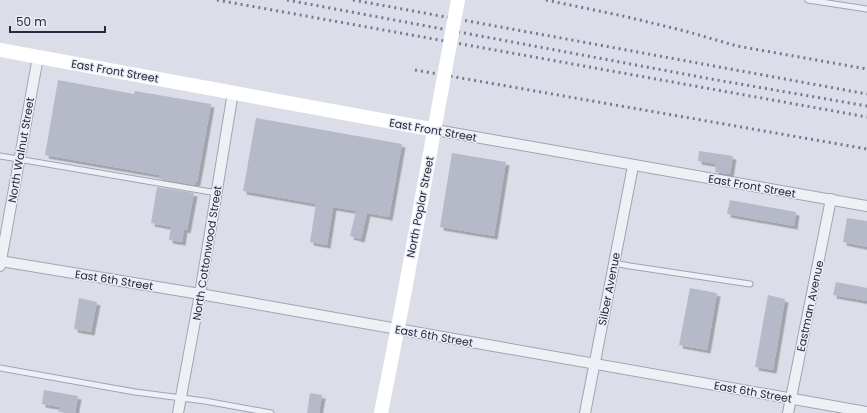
<svg xmlns="http://www.w3.org/2000/svg" width="867" height="413" font-family="Poppins,sans-serif">
  <defs>
    <filter id="shadow"><feDropShadow dx="3.5" dy="3.5" stdDeviation="0" flood-color="#0004"/></filter>
  </defs>
  <rect width="100%" height="100%" fill="#dbdee8"/>
  <!-- building -->
  <g fill="#b5b9c8" filter="url(#shadow)">
    <path d="M 58,80 L 134,94 L 135,91 L 211,104 L 197,182 L 196,182 L 195,185 L 159,179 L 159,175 L 45,155 Z"/>
    <path d="M 256,118 L 402,144 L 389,217 L 367,213 L 361,239 L 350,236 L 356,211 L 333,207 L 327,245 L 310,242 L 316,204 L 243,191 Z"/>
    <path d="M 699,151 L 733,156 L 730,174 L 715,172 L 716,164 L 698,161 Z"/>
    <path d="M 452,153 L 506,162 L 494,236 L 440,227 Z"/>
    <path d="M 157,187 L 194,193 L 187,230 L 184,229 L 182,242 L 169,240 L 171,227 L 151,223 Z"/>
    <path d="M 730,200 L 796,212 L 794,226 L 727,214 Z"/>
    <path d="M 847,218 L 867,221 L 867,247 L 843,242 Z"/>
    <path d="M 836,282 L 867,288 L 867,301 L 833,295 Z"/>
    <path d="M 690,288 L 717,293 L 707,350 L 679,345 Z"/>
    <path d="M 768,295 L 785,299 L 773,370 L 755,367 Z"/>
    <path d="M 79,298 L 97,302 L 91,332 L 74,329 Z"/>
    <path d="M 44,390 L 78,396 L 75,413 L 59,412 L 60,407 L 42,404 Z"/>
    <path d="M 310,393 L 322,395 L 319,413 L 307,413 Z"/>
  </g>
  <g fill="none" stroke-linecap="round" stroke-linejoin="round">
    <defs>
      <g id="lane">
        <path d="M 808,0 L 867,9"/>
        <path d="M 0,156 L 217,193"/>
        <path d="M 614,263 L 630,266 L 750,284"/>
        <path d="M 0,368 L 135,392 L 205,401 L 271,413"/>
      </g>
      <g id="street">
        <path d="M 436,130 L 867,206"/>
        <path d="M 0,261 L 200,294 L 867,412"/>
        <path d="M 0,266 L 38,57"/>
        <path d="M 178,413 L 200,294 L 233,92"/>
        <path d="M 585,413 L 633,166"/>
        <path d="M 788,413 L 831,199"/>
      </g>
    </defs>
    <!-- lane casing -->
    <use href="#lane" stroke="#a0a4b2" stroke-width="7"/>
    <!-- street casing -->
    <use href="#street" stroke="#a0a4b2" stroke-width="12"/>
    <!-- lane -->
    <use href="#lane" stroke="#eef0f6" stroke-width="5"/>
    <!-- street -->
    <use href="#street" stroke="#eef0f6" stroke-width="10"/>
    <!-- secondary -->
    <g stroke="#fff" stroke-width="14">
      <path d="M 0,50 L 436,130"/>
      <path d="M 381,413 L 403,301"/>
    </g>
    <!-- rail -->
    <g stroke="#737a93" stroke-width="3" stroke-dasharray="2 4" stroke-linecap="butt">
      <path d="M 217,0 L 867,117"/>
      <path d="M 287,0 L 711,79 L 867,106"/>
      <path d="M 353,0 L 867,94"/>
      <path d="M 546,0 L 623,16 L 685,31 L 737,46 L 867,69"/>
      <path d="M 415,70 L 867,149"/>
    </g>
    <!-- secondary-bridge -->
    <path stroke="#fff" stroke-width="14" d="M 403,301 L 458,0"/>
  </g>
  <g text-anchor="middle" dominant-baseline="central" stroke-width="3" stroke-linejoin="round" paint-order="stroke">
    <!-- street labels -->
    <g font-size="11" fill="#242a3f" stroke="#ebeef5">
      <text transform="translate(115 71) rotate(10)">East Front Street</text>
      <text transform="translate(433 130) rotate(10)">East Front Street</text>
      <text transform="translate(21 150) rotate(-80)">North Walnut Street</text>
      <text transform="translate(752 186) rotate(10)">East Front Street</text>
      <text transform="translate(420 207) rotate(-79)">North Poplar Street</text>
      <text transform="translate(207 253) rotate(-81)">North Cottonwood Street</text>
      <text transform="translate(114 280) rotate(9)">East 6th Street</text>
      <text transform="translate(609 289) rotate(-79)">Silber Avenue</text>
      <text transform="translate(810 306) rotate(-78)">Eastman Avenue</text>
      <text transform="translate(434 336) rotate(10)">East 6th Street</text>
      <text transform="translate(753 392) rotate(10)">East 6th Street</text>
    </g>
  </g>
  <!-- scale -->
  <path d="M10 26v6h95v-6" fill="none" stroke="#242a3f" stroke-width="2"/>
  <text x="16" y="26" font-size="12" fill="#242a3f" stroke="#ebeef5" stroke-width="3" paint-order="stroke">50 m</text>
</svg>
